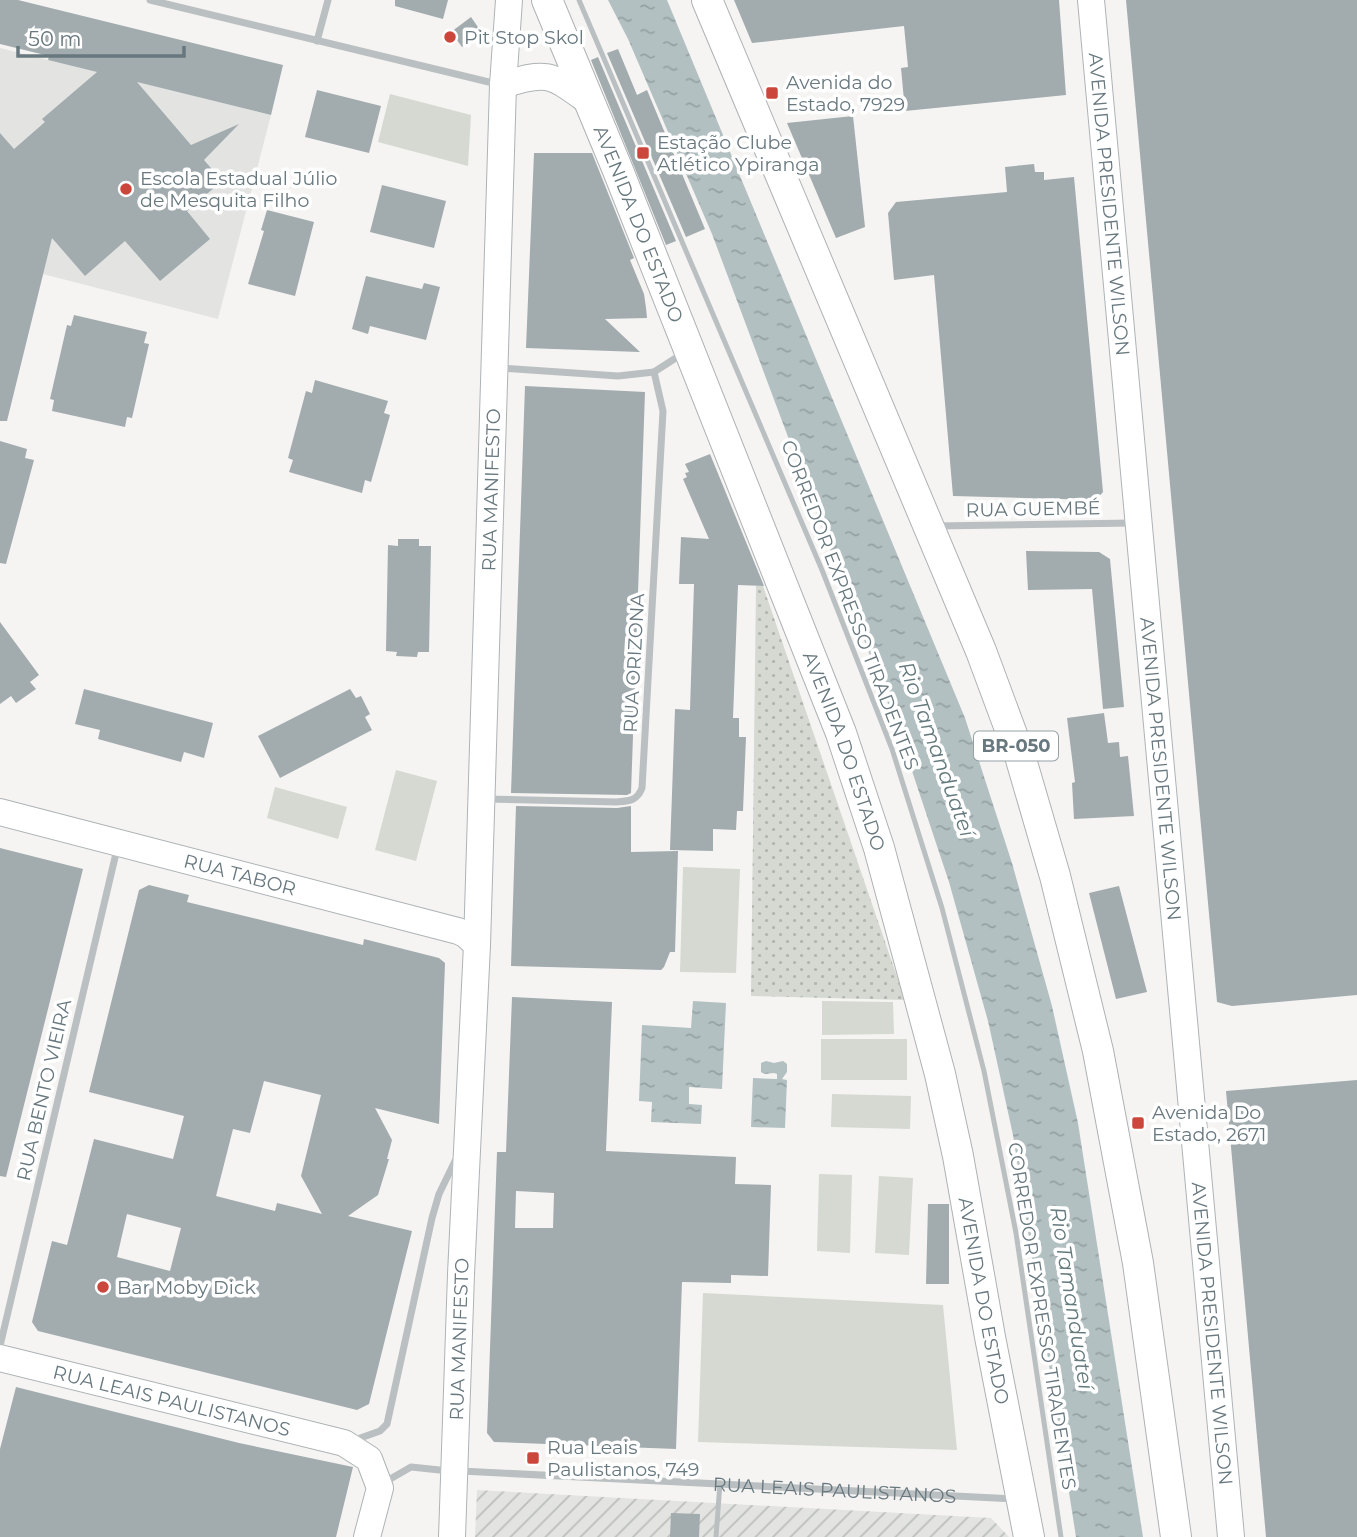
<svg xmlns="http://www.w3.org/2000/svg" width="1357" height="1537" font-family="Montserrat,sans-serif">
  <defs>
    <pattern id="industrial-furrows" width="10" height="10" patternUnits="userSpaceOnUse" patternTransform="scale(1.75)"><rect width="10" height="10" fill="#e3e4e2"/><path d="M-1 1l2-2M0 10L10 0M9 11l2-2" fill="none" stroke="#bcbebc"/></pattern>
    <pattern id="garden-dots" width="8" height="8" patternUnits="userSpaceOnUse" patternTransform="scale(1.75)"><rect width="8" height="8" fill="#d5d9d2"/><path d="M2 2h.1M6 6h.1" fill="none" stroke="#b1b5b0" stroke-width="1.8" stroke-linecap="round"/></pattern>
    <pattern id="water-ripples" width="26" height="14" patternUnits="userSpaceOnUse" patternTransform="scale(1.75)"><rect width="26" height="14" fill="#b3c0c2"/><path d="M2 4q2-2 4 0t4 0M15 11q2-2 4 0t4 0" fill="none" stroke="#95a1a3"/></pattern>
  </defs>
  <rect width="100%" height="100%" fill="#f5f4f2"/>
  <!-- built -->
  <path fill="#e3e4e2" d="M 0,48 L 271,115 L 218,319 L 0,263 Z"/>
  <!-- industrial -->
  <path fill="url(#industrial-furrows)" d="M 477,1490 L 991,1518 L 1009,1537 L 475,1537 Z"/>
  <!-- grass -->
  <g fill="#d5d9d2">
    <path d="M 390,94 L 471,115 L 468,166 L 378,142 Z"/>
    <path d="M 396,770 L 437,781 L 416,861 L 375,850 Z"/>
    <path d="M 275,787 L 347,807 L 338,839 L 267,818 Z"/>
    <path d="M 683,867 L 740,869 L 736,973 L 680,972 Z"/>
    <path d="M 822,1001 L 893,1002 L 894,1034 L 822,1035 Z"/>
    <rect x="821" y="1039" width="86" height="41"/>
    <path d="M 832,1094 L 911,1096 L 910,1129 L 831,1127 Z"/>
    <path d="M 819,1174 L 852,1175 L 850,1253 L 817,1251 Z"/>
    <path d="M 879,1176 L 913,1178 L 909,1255 L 875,1253 Z"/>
    <path d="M 703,1293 L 943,1305 L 957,1450 L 698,1442 Z"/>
  </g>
  <!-- garden -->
  <path fill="url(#garden-dots)" d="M 756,586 L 763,586 L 905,1000 L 751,996 Z"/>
  <!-- water -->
  <g fill="url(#water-ripples)">
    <path d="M 608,0 L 667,0 L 965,718 L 1012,863 L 1052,1006 L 1078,1123 L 1143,1537 L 1076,1537 L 1013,1135 L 988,1021 L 949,882 L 902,741 L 712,234 L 628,39 Z"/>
    <path d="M 693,1001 L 726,1003 L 722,1089 L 689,1087 L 689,1104 L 702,1105 L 701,1124 L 651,1122 L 652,1102 L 639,1101 L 642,1025 L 691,1028 Z"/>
    <path d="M 766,1061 L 774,1063 L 783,1061 L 787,1064 L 787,1072 L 782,1079 L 787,1080 L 785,1128 L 751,1127 L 753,1078 L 777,1079 L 777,1074 L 774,1073 L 765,1074 L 761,1072 L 761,1063 Z"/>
  </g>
  <!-- building -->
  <g fill="#a2abae" fill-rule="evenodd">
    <path d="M 0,0 L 18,0 L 283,65 L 271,115 L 137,82 L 191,145 L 239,124 L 204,160 L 222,181 L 187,211 L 210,239 L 160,281 L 125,241 L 85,276 L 52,238 L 7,421 L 0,421 L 0,133 L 14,149 L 45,122 L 42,119 L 97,72 L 48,60 L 49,56 L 0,44 Z"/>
    <path d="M 395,0 L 448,0 L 443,19 L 395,6 Z"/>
    <path d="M 734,0 L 1059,0 L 1066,95 L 905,111 L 901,68 L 908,67 L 904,26 L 752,43 Z"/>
    <path d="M 1126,0 L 1357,0 L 1357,995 L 1232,1006 L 1217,1002 Z"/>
    <path d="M 471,17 L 482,33 L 462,47 L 451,32 Z"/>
    <path d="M 618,49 L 637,95 L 647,90 L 705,229 L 686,237 L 607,53 Z"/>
    <path d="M 598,57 L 676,241 L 666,245 L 591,60 Z"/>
    <path d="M 317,90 L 381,106 L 369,153 L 305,137 Z"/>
    <path d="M 853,116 L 865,227 L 836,238 L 787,123 Z"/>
    <path d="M 534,153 L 592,153 L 634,258 L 630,260 L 644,294 L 646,308 L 647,318 L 605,319 L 640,352 L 526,348 Z"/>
    <path d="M 1034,164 L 1035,172 L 1044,172 L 1044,180 L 1074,177 L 1103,492 L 1096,500 L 953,496 L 934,275 L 894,280 L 888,213 L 896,202 L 1007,192 L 1005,167 Z"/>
    <path d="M 382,185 L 446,201 L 434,248 L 370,232 Z"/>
    <path d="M 267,210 L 314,222 L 295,296 L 248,284 L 264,231 L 261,230 Z"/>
    <path d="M 366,276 L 422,289 L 424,283 L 440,287 L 426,340 L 370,326 L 368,334 L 352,329 Z"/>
    <path d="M 74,315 L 147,332 L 144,343 L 149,344 L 132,418 L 127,417 L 125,427 L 52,411 L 54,400 L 50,399 L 67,325 L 71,326 Z"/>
    <path d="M 315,380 L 388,401 L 384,413 L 390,415 L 371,482 L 365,480 L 362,493 L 289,472 L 293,460 L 288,458 L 306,391 L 312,393 Z"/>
    <path d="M 525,386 L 645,392 L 631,793 L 627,795 L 511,793 Z"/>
    <path d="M 0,441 L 27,449 L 25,458 L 34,460 L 6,564 L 0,563 Z"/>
    <path d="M 710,454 L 764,586 L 738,585 L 733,718 L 739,718 L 739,737 L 746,737 L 743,811 L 737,811 L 736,830 L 713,829 L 713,851 L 670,850 L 675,709 L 690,710 L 694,584 L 679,584 L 681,537 L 709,539 L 683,479 L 687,477 L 685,473 L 689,472 L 685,464 Z"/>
    <path d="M 398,539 L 419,539 L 419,546 L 431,546 L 429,652 L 418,652 L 417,657 L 396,656 L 397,652 L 386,651 L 388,545 L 398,546 Z"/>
    <path d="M 1026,551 L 1099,552 L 1110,559 L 1124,707 L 1103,709 L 1092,589 L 1028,590 Z"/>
    <path d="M 0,622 L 39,675 L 30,682 L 36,689 L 16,703 L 11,696 L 0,704 Z"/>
    <path d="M 84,689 L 213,723 L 204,758 L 184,752 L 181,762 L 98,739 L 100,730 L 75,724 Z"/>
    <path d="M 350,689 L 356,698 L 361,696 L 370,714 L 365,717 L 372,730 L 280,778 L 258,736 Z"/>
    <path d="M 1104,713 L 1108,743 L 1119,742 L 1120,757 L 1128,756 L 1134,816 L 1074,819 L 1072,783 L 1075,782 L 1067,718 Z"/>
    <path d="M 516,806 L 617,808 L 631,806 L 631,852 L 678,851 L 675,952 L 670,952 L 664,967 L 661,970 L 511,966 Z"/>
    <path d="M 0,848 L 83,869 L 6,1177 L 0,1176 Z"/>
    <path d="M 149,885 L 189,895 L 187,902 L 363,945 L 364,939 L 439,958 L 445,963 L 439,1124 L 375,1108 L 392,1140 L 387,1159 L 389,1159 L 378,1195 L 348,1216 L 412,1231 L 369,1404 L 357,1410 L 38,1331 L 32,1322 L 52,1241 L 67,1245 L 94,1139 L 173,1159 L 184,1116 L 89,1092 L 139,890 ZM 264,1081 L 321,1095 L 301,1176 L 322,1214 L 277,1203 L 275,1211 L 216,1196 L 233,1129 L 250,1133 ZM 127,1214 L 181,1228 L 170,1271 L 117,1257 Z"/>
    <path d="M 1119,886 L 1147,992 L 1116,999 L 1089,893 Z"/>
    <path d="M 512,997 L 612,1002 L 606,1151 L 736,1157 L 735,1184 L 771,1185 L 768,1276 L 731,1275 L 731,1283 L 682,1282 L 676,1449 L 494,1442 L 487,1433 L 497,1152 L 506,1152 ZM 516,1191 L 554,1193 L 553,1228 L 515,1228 Z"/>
    <path d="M 1357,1080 L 1357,1537 L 1266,1537 L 1226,1091 Z"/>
    <path d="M 928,1204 L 949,1204 L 949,1284 L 926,1284 Z"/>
    <path d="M 16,1387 L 239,1443 L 353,1467 L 336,1537 L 0,1537 L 0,1449 Z"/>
    <path d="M 671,1513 L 700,1514 L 699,1537 L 670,1537 Z"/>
  </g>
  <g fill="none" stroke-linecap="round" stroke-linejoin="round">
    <defs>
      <g id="secondary">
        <path id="s2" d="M 1091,0 L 1231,1537"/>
        <path d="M 503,85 C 548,70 552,75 588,101"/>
        <path id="s3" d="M 0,812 L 458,931 L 465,934 L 477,945"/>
        <path id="s4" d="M 0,1358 L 344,1443 L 369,1459 L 380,1488 L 367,1537"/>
        <path id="s5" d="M 452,1537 L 461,1274 L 477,945 L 503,85 L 509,0"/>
      </g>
      <g id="trunk">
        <path id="s6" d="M 547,0 L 617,168 L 841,733 L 879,848 L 940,1074 L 958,1156 L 990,1337 L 1029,1537"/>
        <path d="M 707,0 L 981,651 L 1020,756 L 1055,876 L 1098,1051 L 1138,1263 L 1176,1537"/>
      </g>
    </defs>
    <!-- secondary casing -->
    <use href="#secondary" stroke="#adb3b6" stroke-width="28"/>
    <!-- trunk casing -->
    <use href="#trunk" stroke="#aeb2b4" stroke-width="32"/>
    <!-- service -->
    <g stroke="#babfc1" stroke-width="5">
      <path d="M 579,0 L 822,570 L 892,749 L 942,908 L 984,1071 L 1016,1233 L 1061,1537"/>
      <path d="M 716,1537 L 720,1483"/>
    </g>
    <!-- minor -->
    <g stroke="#babfc1" stroke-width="7">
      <path d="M 150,0 L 497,84"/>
      <path d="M 317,41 L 328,0"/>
      <path d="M 500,368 L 618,376 L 654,372 L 682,354"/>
      <path d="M 936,526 L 1134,523"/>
      <path d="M 485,799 L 617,802 C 629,801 637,801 642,788 L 663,411 L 654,372"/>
      <path d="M 0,1346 L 117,849"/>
      <path d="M 352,1441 L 380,1431 L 387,1424 L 432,1218 L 439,1194 L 457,1157"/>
      <path id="s1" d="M 461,1471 L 1015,1499"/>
      <path d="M 385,1482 L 411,1467 L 449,1471"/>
    </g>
    <!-- secondary -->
    <use href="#secondary" stroke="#fff" stroke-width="26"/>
    <!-- trunk -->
    <use href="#trunk" stroke="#fff" stroke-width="30"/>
  </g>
  <!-- markers -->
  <g fill="#cc473b" stroke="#fff" stroke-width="2.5">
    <circle cx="450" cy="37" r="7"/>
    <rect x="765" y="86" width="14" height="14" rx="3.5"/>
    <rect x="636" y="146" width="14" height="14" rx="3.5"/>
    <circle cx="126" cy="189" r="7"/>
    <rect x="1131" y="1116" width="14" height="14" rx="3.5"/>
    <circle cx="103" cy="1287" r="7"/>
    <rect x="526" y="1451" width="14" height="14" rx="3.5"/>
  </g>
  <g text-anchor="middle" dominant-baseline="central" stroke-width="7" stroke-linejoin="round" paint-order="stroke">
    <!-- shield labels -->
    <rect fill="#fff" stroke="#95a0a5" stroke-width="2" x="974" y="731.5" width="84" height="29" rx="5"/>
    <g font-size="18" font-weight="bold" fill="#68787f">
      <text x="1016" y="746">BR-050</text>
    </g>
    <!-- poi labels -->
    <g font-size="19" fill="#68787f" stroke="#fff" text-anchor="start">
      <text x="464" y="37">Pit Stop Skol</text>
      <text x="786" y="82">Avenida do<tspan x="786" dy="22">Estado, 7929</tspan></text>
      <text x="657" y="142">Estação Clube<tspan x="657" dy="22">Atlético Ypiranga</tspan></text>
      <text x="140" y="178">Escola Estadual Júlio<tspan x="140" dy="22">de Mesquita Filho</tspan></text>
      <text x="1152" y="1112">Avenida Do<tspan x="1152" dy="22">Estado, 2671</tspan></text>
      <text x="117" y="1287">Bar Moby Dick</text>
      <text x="547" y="1447">Rua Leais<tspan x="547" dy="22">Paulistanos, 749</tspan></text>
    </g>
    <!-- street labels -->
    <g font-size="19" fill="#68787f" stroke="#fff">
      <text stroke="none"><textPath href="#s2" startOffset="205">AVENIDA PRESIDENTE WILSON</textPath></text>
      <text stroke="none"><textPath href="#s6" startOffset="242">AVENIDA DO ESTADO</textPath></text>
      <text stroke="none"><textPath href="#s5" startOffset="1048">RUA MANIFESTO</textPath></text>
      <text transform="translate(1033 509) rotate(-1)">RUA GUEMBÉ</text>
      <text transform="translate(850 605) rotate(69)">CORREDOR EXPRESSO TIRADENTES</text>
      <text transform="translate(634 663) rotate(-87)">RUA ORIZONA</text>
      <text stroke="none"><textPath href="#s6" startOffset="808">AVENIDA DO ESTADO</textPath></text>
      <text stroke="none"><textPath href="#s2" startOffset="772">AVENIDA PRESIDENTE WILSON</textPath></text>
      <text stroke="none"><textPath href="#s3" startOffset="248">RUA TABOR</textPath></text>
      <text transform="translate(44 1090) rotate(-77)">RUA BENTO VIEIRA</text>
      <text stroke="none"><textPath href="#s6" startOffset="1376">AVENIDA DO ESTADO</textPath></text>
      <text transform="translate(1042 1316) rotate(81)">CORREDOR EXPRESSO TIRADENTES</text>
      <text stroke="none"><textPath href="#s2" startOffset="1339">AVENIDA PRESIDENTE WILSON</textPath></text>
      <text stroke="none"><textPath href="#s5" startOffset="198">RUA MANIFESTO</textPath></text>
      <text stroke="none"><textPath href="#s4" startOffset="177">RUA LEAIS PAULISTANOS</textPath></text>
      <text stroke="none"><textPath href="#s1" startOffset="374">RUA LEAIS PAULISTANOS</textPath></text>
    </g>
    <!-- water labels -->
    <g font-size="21" font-style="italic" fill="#63797c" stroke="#fff">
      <text transform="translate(937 749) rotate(70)">Rio Tamanduateí</text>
      <text transform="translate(1072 1298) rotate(81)">Rio Tamanduateí</text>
    </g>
  </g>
  <!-- scale -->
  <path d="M18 46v10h166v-10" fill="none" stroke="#68787f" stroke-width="3.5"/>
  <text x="28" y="46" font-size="21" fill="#68787f" stroke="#ffffff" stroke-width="5" paint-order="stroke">50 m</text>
</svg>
